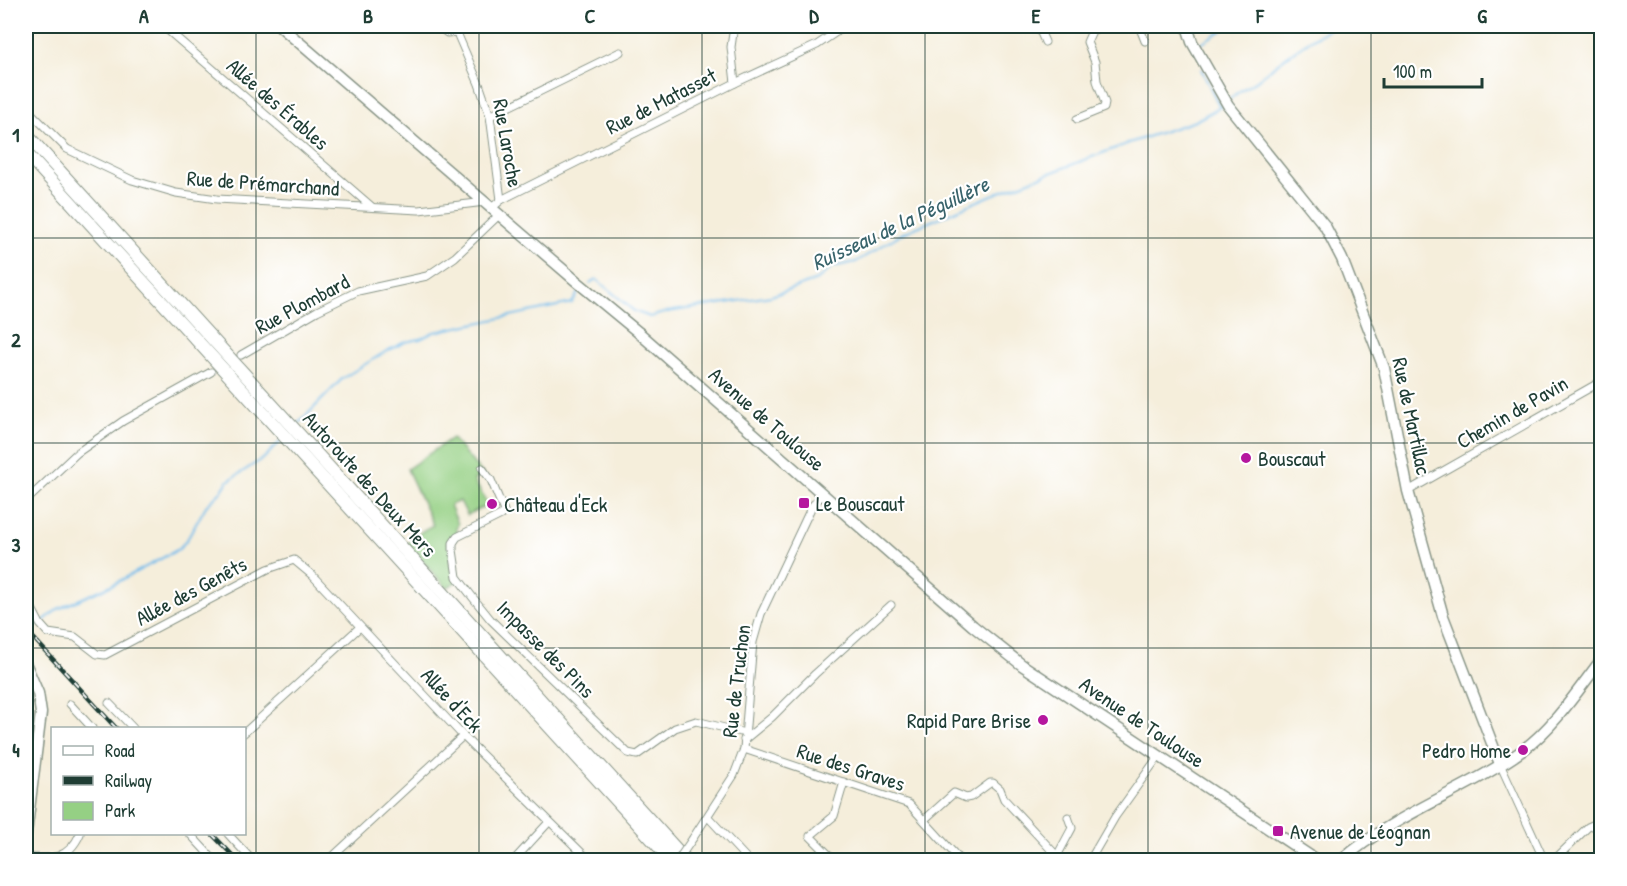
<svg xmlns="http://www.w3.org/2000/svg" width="1627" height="886" font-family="'Patrick Hand',sans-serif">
  <rect width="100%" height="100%" fill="#fff"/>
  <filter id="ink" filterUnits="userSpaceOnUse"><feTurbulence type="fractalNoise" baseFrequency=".0167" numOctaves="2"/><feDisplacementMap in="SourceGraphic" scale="12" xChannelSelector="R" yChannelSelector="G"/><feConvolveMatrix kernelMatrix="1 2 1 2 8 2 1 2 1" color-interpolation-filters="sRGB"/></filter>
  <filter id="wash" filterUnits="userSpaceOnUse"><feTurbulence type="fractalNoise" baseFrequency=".008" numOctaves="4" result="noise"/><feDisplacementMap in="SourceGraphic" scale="24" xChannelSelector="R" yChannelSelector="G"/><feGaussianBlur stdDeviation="1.35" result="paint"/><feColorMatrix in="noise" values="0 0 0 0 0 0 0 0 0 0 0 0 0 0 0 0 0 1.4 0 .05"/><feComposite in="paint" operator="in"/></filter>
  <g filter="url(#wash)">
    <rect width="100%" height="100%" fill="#f5eedb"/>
    <!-- green -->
    <path fill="#95d084" stroke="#5a865c" stroke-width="1.5" d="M 452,438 L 483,474 L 474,480 L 488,505 L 467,515 L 460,501 L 450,505 L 458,524 L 456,529 L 458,534 L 449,542 L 457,581 L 447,588 L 407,544 L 422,531 L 433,525 L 407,469 Z"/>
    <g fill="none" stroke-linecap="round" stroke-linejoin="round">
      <!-- stream -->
      <g stroke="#73bceb" stroke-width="2">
        <path d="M 1199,44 L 1230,26"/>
        <path d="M 1201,69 L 1220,107"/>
        <path d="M 1230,99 C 1239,90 1248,87 1257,80 C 1281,60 1308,40 1335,26"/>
        <path d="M 590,283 L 596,279 L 634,311 L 650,317 L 667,312 L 771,296 L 817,280 L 832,267 L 856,262 L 901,234 L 992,195 L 1129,143 L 1195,121 L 1224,105"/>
        <path d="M 299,423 L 343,378 L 385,352 L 405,342 L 420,339 L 434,332 L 572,303 L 578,293"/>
        <path d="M 42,622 L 58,609 L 114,584 L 179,549 L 188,538 L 206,506 L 221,492 L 228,481 L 264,458 L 281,441"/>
        <path d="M 29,627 L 38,624"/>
      </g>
    </g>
  </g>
  <g filter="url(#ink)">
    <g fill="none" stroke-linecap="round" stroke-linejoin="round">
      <defs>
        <g id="street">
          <path d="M 163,26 L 372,207"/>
          <path d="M 438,26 L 447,33 L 457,32"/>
          <path d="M 454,26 L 479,84 L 490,116 L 501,200"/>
          <path d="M 734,26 L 731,47 L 735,83"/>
          <path d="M 1038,26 L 1045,42"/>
          <path d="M 1139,26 L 1145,41"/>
          <path d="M 26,108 L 67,149 L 132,180 L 176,193 L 217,199 L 419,210 L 485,202"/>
          <path d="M 490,116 L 620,52"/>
          <path d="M 1077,119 L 1104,108 L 1105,103 L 1097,81 L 1095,62 L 1087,42 L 1092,31 L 1102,26"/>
          <path d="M 493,207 L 501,200 L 735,83 L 817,45 L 845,26"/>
          <path d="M 241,355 L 317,311 L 358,291 L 427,276 L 455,257 L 500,214"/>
          <path d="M 482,468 L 491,480 L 504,511 L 501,515 L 457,537 L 453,543 L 453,550 L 457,577 L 474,599 L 491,620 L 628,753 L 637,755 L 675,728 L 696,721 L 745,733"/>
          <path d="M 1408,491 L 1602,381"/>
          <path d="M 26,501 L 77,453 L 123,421 L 211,372"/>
          <path d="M 26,597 L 40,624 L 48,633 L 75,637 L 97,654 L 105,655 L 268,569 L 294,560 L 312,575 L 463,736 L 589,860"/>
          <path d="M 109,703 L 133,728"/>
          <path d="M 70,704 L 92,728"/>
          <path d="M 244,733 L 360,627"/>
          <path d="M 744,740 L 772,717 L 815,674 L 891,605"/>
          <path d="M 744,749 L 909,804 L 960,860"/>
          <path d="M 1500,764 L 1544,860"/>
          <path d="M 708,817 L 748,860"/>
          <path d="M 924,820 L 954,793 L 966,798 L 971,797 L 990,783 L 993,783 L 1000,789 L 1004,799 L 1057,856"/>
          <path d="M 190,834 L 214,860"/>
          <path d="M 228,834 L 252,860"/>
          <path d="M 693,838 L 734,775 L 744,749 L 753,642 L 761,614 L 812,506 L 823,494"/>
          <path d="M 830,856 L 810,836 L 834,816 L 844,782"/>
          <path d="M 26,857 C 51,860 69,859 80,834"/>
          <path d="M 329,860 L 463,736"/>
          <path d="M 514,860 L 549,822"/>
          <path d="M 1052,860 L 1057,856 L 1072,828 L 1068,817"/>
          <path d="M 1090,860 L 1115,817 L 1158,757"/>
          <path d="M 1554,860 L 1588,827 L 1602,821"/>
        </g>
        <g id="secondary">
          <path d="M 1187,26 L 1192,42 L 1228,105 L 1325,226 L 1342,259 L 1384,368 L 1408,491 L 1443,616 L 1500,764"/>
          <path d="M 26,665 L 38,693 L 41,713 L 26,834"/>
          <path d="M 1342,860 C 1396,813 1466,791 1523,750 C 1555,726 1578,690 1602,659"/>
        </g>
        <path id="primary" d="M 280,26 L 575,280 L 638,332 L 973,626 L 1022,665 L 1316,860"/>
        <g id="highway">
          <path d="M 26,134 L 686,860"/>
          <path d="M 26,153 L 671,860"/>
        </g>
      </defs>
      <!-- street casing -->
      <use href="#street" stroke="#8a9688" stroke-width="9"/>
      <!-- secondary casing -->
      <use href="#secondary" stroke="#8a9688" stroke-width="13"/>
      <!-- primary casing -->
      <use href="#primary" stroke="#8a9688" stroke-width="13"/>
      <!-- highway casing -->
      <use href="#highway" stroke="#8a9688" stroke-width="14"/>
      <!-- street -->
      <use href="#street" stroke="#fff" stroke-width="7"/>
      <!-- secondary -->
      <use href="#secondary" stroke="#fff" stroke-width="10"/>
      <!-- primary -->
      <use href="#primary" stroke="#fff" stroke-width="10"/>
      <!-- highway -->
      <use href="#highway" stroke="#fff" stroke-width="12"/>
      <defs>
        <g id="rail">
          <path d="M 26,630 L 116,728"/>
          <path d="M 212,834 L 237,860"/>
        </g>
      </defs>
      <!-- rail casing -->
      <use href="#rail" stroke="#1f3d34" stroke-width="4.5"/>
      <!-- rail -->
      <use href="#rail" stroke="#fff" stroke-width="2" stroke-dasharray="7" stroke-linecap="butt"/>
      <defs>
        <path id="street-bridge" d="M 678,860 L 693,838"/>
      </defs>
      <!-- street-bridge casing -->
      <use href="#street-bridge" stroke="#8a9688" stroke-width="9" stroke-linecap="butt"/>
      <!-- street-bridge -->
      <use href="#street-bridge" stroke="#fff" stroke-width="7"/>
    </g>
  </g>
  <!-- grid -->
  <path fill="none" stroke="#1f3d34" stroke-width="1.5" stroke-opacity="0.55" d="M 256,26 L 256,860M 479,26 L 479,860M 702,26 L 702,860M 925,26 L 925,860M 1148,26 L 1148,860M 1371,26 L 1371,860M 26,238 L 1602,238M 26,443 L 1602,443M 26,648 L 1602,648"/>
  <!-- markers -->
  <g fill="#b5179e" stroke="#fff" stroke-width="2">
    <circle cx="1246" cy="458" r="6"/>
    <rect x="798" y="497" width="12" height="12" rx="3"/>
    <circle cx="492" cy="504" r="6"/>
    <circle cx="1043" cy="720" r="6"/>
    <circle cx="1523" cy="750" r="6"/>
    <rect x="1272" y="825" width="12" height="12" rx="3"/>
  </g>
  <g text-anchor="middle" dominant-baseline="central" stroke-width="4.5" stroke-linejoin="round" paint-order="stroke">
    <!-- street labels -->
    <g font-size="21" fill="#1f3d34" stroke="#fff">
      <text transform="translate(661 101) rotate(-27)">Rue de Matasset</text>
      <text transform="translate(278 104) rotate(41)">Allée des Érables</text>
      <text transform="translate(508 143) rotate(80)">Rue Laroche</text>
      <text transform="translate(263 183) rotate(4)">Rue de Prémarchand</text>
      <text transform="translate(302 304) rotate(-28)">Rue Plombard</text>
      <text transform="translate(1512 412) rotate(-30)">Chemin de Pavin</text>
      <text transform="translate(1412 416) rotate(78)">Rue de Martillac</text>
      <text transform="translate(767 419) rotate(41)">Avenue de Toulouse</text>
      <text transform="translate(370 484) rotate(48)">Autoroute des Deux Mers</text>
      <text transform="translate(191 591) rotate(-28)">Allée des Genêts</text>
      <text transform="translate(546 649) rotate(45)">Impasse des Pins</text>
      <text transform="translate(736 681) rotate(-83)">Rue de Truchon</text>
      <text transform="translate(452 700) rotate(47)">Allée d'Eck</text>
      <text transform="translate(1142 722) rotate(34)">Avenue de Toulouse</text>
      <text transform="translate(851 767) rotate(18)">Rue des Graves</text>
    </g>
    <!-- poi labels -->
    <g font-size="21" fill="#1f3d34" stroke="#fff" text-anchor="start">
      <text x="1258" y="458">Bouscaut</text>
      <text x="816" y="503">Le Bouscaut</text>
      <text x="504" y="504">Château d'Eck</text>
      <text x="1031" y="720" text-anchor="end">Rapid Pare Brise</text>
      <text x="1511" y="750" text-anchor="end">Pedro Home</text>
      <text x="1290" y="831">Avenue de Léognan</text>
    </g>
    <!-- water labels -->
    <g font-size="22" font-style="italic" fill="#38636b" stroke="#fff">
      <text transform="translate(900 223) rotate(-25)">Ruisseau de la Péguillère</text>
    </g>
  </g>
  <!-- margin -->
  <rect width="1627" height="886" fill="none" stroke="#fff" stroke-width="66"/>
  <!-- legend -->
  <rect x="51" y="727" width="195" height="108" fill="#ffffff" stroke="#a5b1ae" stroke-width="1.5"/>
  <rect x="63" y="746" width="30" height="9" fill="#ffffff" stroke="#a5b1ae" stroke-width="1.5"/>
  <text x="105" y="757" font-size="18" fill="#1f3d34">Road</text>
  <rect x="63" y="776" width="30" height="9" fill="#1f3d34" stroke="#a5b1ae" stroke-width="1.5"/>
  <text x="105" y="787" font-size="18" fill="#1f3d34">Railway</text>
  <rect x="63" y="802" width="30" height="18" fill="#95d084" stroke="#a5b1ae" stroke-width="1.5"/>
  <text x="105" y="817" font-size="18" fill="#1f3d34">Park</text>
  <!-- scale -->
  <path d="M1384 78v9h98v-9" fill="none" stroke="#1f3d34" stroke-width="3"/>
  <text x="1393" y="78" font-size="18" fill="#1f3d34" stroke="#ffffff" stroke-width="4.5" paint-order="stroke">100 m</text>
  <rect x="33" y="33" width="1561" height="820" fill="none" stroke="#1f3d34" stroke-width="2"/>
  <g font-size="20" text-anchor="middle" font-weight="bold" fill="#1f3d34">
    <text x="144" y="23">A</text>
    <text x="368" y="23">B</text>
    <text x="590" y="23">C</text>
    <text x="814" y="23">D</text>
    <text x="1036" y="23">E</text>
    <text x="1260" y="23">F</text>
    <text x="1482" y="23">G</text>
    <text x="16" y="142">1</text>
    <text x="16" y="347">2</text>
    <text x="16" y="552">3</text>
    <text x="16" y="757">4</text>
  </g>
</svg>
